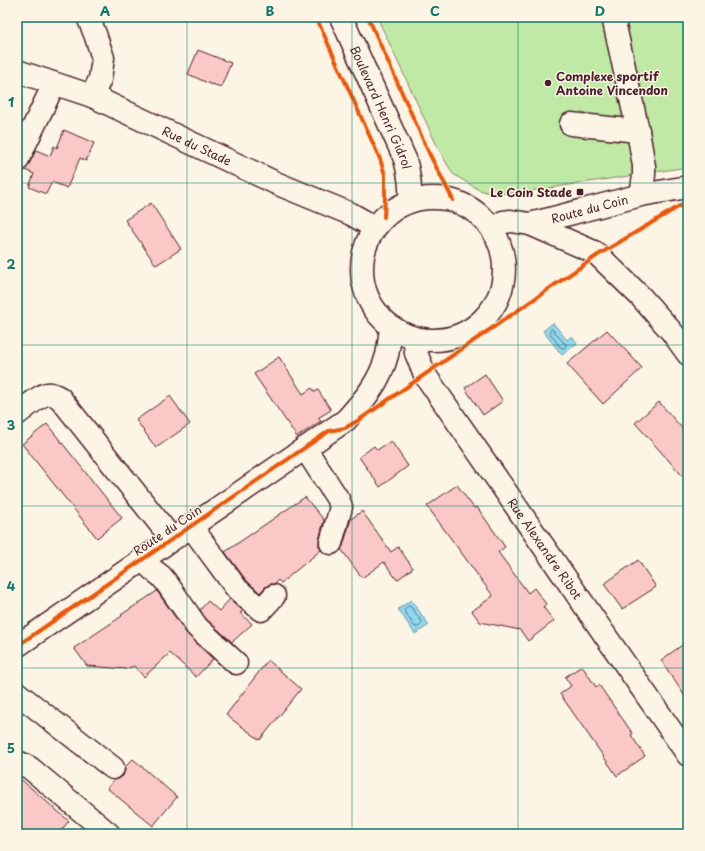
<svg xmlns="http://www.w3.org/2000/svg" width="705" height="851" font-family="'Playpen Sans',sans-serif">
  <rect width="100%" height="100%" fill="#fcf5e5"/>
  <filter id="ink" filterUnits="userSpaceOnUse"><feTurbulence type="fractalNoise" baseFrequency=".025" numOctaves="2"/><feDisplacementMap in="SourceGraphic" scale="8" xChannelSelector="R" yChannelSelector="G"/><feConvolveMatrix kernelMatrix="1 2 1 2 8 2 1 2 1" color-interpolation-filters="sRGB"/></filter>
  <g filter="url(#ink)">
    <!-- green -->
    <path fill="#bfe9a5" stroke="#848468" d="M 377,17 L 688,17 L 688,167 L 523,192 L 494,194 L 479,190 L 453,174 L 439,150 Z"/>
    <!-- water -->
    <g fill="#8ed9ef" stroke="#738fa1">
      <path d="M 553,323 L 567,340 L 572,336 L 577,343 L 562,355 L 543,331 Z"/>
      <path d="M 411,600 L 429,625 L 415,634 L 398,609 Z"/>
    </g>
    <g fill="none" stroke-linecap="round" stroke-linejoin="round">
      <!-- shore -->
      <g stroke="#656979" stroke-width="1">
        <path d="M 552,329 L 563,342 L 566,344 L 566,346 L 564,348 L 561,348 L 550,333 L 550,331 Z"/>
        <path d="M 409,606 L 411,607 L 422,622 L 422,624 L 418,627 L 415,627 L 404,611 L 405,609 Z"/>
      </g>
    </g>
    <!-- building -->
    <g fill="#fac9c7" stroke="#4a1f2b">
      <path d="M 198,50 L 231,63 L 221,87 L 212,84 L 212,85 L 188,74 Z"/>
      <path d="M 64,130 L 94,143 L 86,161 L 80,158 L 67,188 L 52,182 L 46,194 L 29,187 L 34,174 L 25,170 L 28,166 L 36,150 L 50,156 L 54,146 L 57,148 Z"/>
      <path d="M 151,203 L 181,249 L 156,265 L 125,220 Z"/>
      <path d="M 607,330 L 642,368 L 603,404 L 567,364 Z"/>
      <path d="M 279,357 L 303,394 L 312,388 L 315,392 L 318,390 L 331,410 L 318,418 L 321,421 L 297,437 L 254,374 Z"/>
      <path d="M 485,374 L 503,401 L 483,415 L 465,388 Z"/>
      <path d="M 170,396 L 190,424 L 156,448 L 136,420 Z"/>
      <path d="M 659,402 L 688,435 L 688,482 L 635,423 Z"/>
      <path d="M 47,424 L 122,518 L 97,538 L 22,444 Z"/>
      <path d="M 391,441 L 408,466 L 380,487 L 359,457 L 374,446 L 377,450 Z"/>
      <path d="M 457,485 L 474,508 L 477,507 L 505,547 L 498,552 L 528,593 L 534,588 L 546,604 L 543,607 L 554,621 L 528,641 L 520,630 L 480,622 L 472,611 L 493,596 L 427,506 Z"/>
      <path d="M 305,497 L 324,520 L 319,540 L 319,546 L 321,550 L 281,583 L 278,580 L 274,584 L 270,584 L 265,587 L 260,593 L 246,580 L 225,552 Z"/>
      <path d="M 362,511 L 391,552 L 398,547 L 413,568 L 397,580 L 384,562 L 362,578 L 341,549 L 343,546 L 351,519 Z"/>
      <path d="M 638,560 L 656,587 L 622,609 L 604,584 Z"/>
      <path d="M 157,591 L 187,634 L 213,659 L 196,677 L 170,653 L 144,677 L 134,666 L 126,669 L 87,666 L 74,648 L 122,616 L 121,615 Z"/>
      <path d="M 230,599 L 243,611 L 240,613 L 252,624 L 232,642 L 206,619 L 200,610 L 208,601 L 219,611 Z"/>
      <path d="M 688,641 L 688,701 L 661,660 Z"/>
      <path d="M 268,660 L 301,689 L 260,740 L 226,715 Z"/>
      <path d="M 582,666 L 596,687 L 599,685 L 633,734 L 631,735 L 645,756 L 617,776 L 560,694 L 571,686 L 565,677 Z"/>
      <path d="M 133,759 L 177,797 L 153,826 L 107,788 L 114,780 L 118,779 L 123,776 L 125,770 L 125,767 Z"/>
      <path d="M 17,776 L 69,821 L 58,834 L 25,834 L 17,827 Z"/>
    </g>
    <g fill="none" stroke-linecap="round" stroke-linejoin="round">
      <defs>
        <g id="minor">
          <path d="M 88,17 L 95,34 L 103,58 L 100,79 L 92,96"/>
          <path id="s1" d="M 341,17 L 405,159 C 409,173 411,186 410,201"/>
          <path d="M 613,17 L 638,131 L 644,166 L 644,175 L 641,195"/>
          <path id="s2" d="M 17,71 L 92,96 L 278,184 L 351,214 L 374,227"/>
          <path d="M 571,124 L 638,131"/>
          <path d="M 17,161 L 54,84"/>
          <path d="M 530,224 L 594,252 L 598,255 L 641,297 L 672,332 L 688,354"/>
          <path id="s3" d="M 414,338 L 416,353 L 425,375 L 688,755"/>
          <path d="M 17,414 C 24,409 40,395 47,394 C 52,393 56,396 60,398 L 172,539"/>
          <path d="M 305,448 L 339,501 L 341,507 L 331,543"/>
          <path d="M 191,526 L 201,540 L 237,589 L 261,610 L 274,596"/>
          <path d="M 142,559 L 153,570 L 161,576 L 166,582 L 197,627 L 236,663"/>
          <path d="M 17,693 L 113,768"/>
          <path d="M 17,763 L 20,763 L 30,768 L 109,834"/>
        </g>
        <g id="major">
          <circle cx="433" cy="269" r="71"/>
          <path id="s4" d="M 493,229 L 503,222 L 511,221 L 530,224 L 546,220 L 641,195 L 688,187"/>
          <path d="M 17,646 L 346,420 C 364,400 380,382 387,355 C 389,346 390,336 391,327"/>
        </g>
      </defs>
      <!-- minor casing -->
      <use href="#minor" stroke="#4a1f2b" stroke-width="25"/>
      <!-- major casing -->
      <use href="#major" stroke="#4a1f2b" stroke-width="25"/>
      <!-- minor -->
      <use href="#minor" stroke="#fcf5e5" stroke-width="22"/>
      <!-- major -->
      <use href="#major" stroke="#fcf5e5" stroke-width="22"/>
      <defs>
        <g id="cycleway">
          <path d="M 316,17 L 380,159 L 385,175 L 385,196 L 384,217"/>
          <path d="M 368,17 L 429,153 L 453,200"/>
          <path d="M 17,646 L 329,431 L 345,428 L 359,420 L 598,255 L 688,201"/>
        </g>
      </defs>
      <!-- cycleway casing -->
      <use href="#cycleway" stroke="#fcf5e5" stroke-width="6"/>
      <!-- cycleway -->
      <use href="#cycleway" stroke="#e8590c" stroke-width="4"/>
    </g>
  </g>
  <!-- grid -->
  <path fill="none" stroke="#0f766e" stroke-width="1" stroke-opacity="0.55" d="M 187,17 L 187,834M 352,17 L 352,834M 518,17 L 518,834M 17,183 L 688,183M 17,345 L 688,345M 17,506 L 688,506M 17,668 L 688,668"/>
  <!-- markers -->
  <g fill="#4a1f2b" stroke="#fcf5e5" stroke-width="1.5">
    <circle cx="548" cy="83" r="4"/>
    <rect x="576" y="188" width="8" height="8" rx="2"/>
  </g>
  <g text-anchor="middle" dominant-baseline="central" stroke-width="3" stroke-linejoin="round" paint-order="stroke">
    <!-- poi labels -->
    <g font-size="12" font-weight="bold" fill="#4a1f2b" stroke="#fcf5e5" text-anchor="start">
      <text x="556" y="76">Complexe sportif<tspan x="556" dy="14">Antoine Vincendon</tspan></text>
      <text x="572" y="192" text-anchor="end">Le Coin Stade</text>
    </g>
    <!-- street labels -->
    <g font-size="12" fill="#4a1f2b" stroke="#fcf5e5">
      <text stroke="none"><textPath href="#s1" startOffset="99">Boulevard Henri Gidrol</textPath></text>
      <text stroke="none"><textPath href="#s2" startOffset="195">Rue du Stade</textPath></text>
      <text stroke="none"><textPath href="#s4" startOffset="101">Route du Coin</textPath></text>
      <text transform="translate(167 530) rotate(-34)">Route du Coin</text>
      <text stroke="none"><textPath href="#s3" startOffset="250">Rue Alexandre Ribot</textPath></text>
    </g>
  </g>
  <!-- margin -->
  <rect width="705" height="851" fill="none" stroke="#fcf5e5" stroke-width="44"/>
  <rect x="22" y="22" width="661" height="807" fill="none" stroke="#0f766e" stroke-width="1.5"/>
  <g font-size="13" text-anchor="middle" font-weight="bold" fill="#0f766e">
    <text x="105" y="16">A</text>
    <text x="270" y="16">B</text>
    <text x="435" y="16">C</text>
    <text x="600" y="16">D</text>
    <text x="11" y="107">1</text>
    <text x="11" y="269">2</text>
    <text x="11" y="430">3</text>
    <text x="11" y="591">4</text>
    <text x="11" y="753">5</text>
  </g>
</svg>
